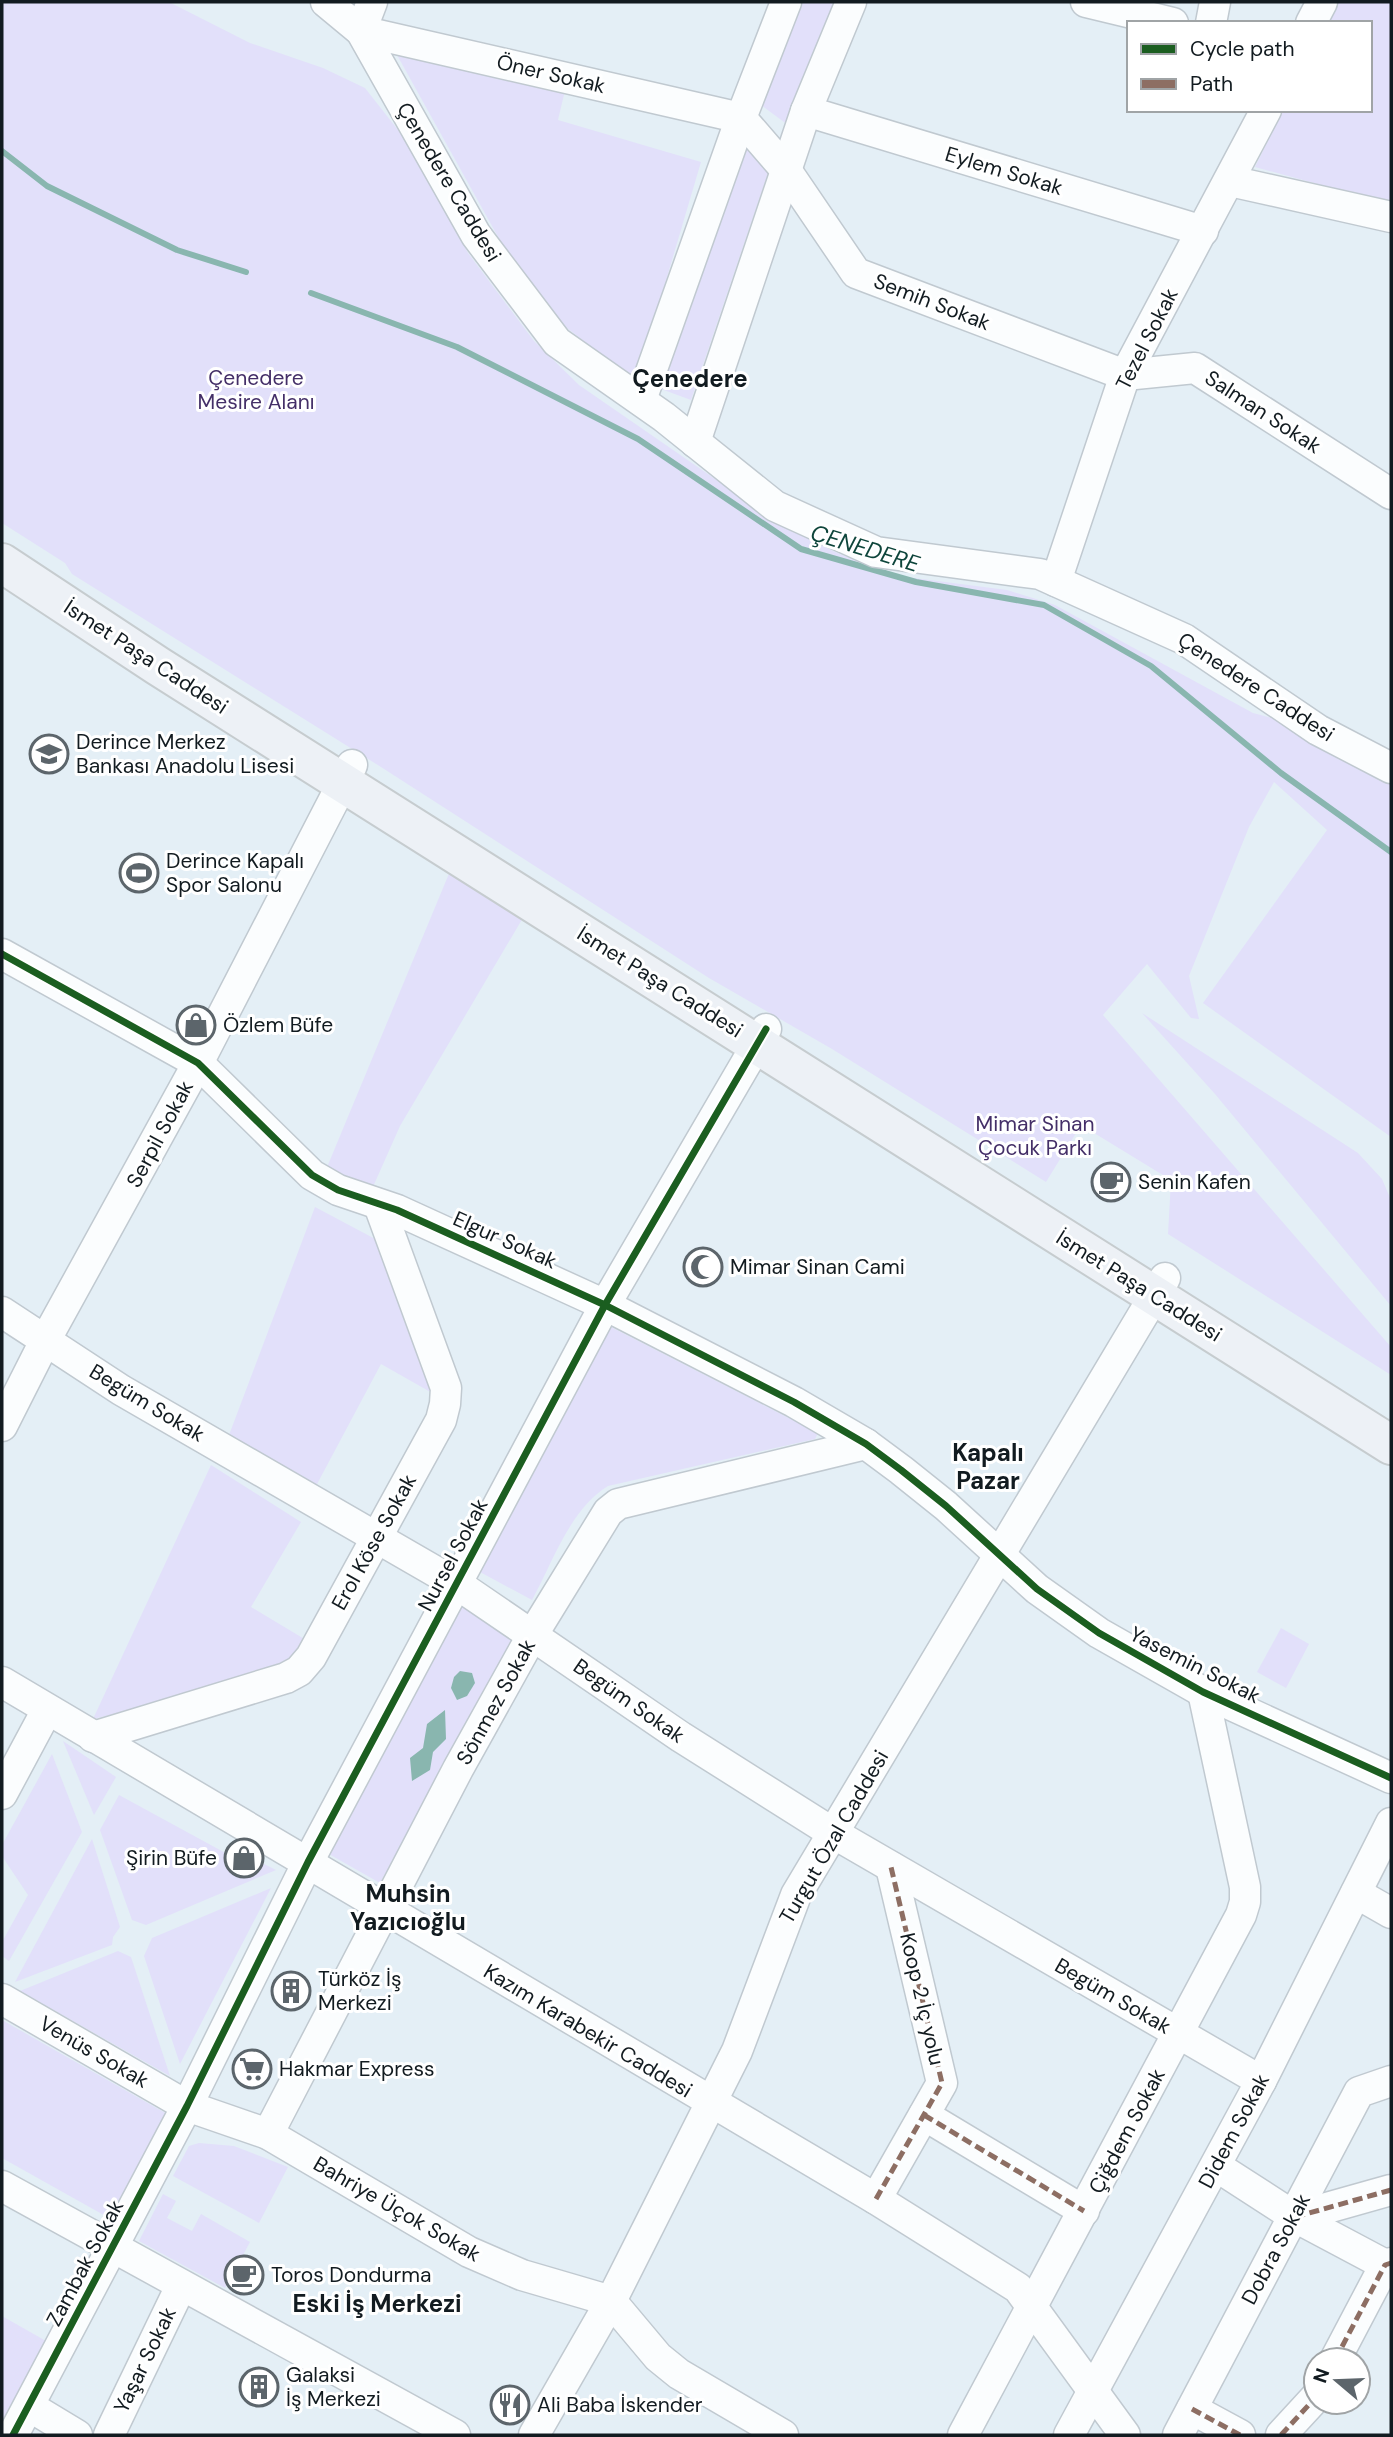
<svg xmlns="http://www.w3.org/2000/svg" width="1393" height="2437" font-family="'DM Sans',sans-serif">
  <rect width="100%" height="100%" fill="#e4eff6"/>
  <!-- green -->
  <g fill="#e2e0fa">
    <path d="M 2,2 L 169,2 L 250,43 L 323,68 L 365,88 L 409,144 L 468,253 L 534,341 L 579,385 L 760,510 L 833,551 L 891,575 L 1007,590 L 1055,605 L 1253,713 L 1318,730 L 1391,768 L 1391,1137 L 1203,1003 L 1327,830 L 1274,782 L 1249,827 L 1189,976 L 1199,1019 L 1191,1018 L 1147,964 L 1103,1015 L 1391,1347 L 1391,1375 L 1168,1234 L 1171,1180 L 1081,1125 L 1046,1182 L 832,1049 L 709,978 L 381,767 L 72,574 L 65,563 L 2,523 Z"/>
    <path d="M 802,2 L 836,2 L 788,125 L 761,105 Z"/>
    <path d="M 1337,2 L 1391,2 L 1391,204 L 1255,167 L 1283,110 L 1370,110 L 1370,23 L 1326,23 Z"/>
    <path d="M 387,37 L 567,82 L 558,120 L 701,162 L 636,382 L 567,328 L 507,253 Z"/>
    <path d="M 743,142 L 768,173 L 691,400 L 661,389 Z"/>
    <path d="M 453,864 L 527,911 L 400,1126 L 372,1189 L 325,1172 Z"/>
    <path d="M 1142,1013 L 1358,1153 L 1382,1179 L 1391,1200 L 1391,1306 L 1215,1094 Z"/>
    <path d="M 315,1207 L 379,1241 L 441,1398 L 381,1364 L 316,1486 L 229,1435 Z"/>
    <path d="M 611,1327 L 818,1433 L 815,1439 L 608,1486 C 570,1509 553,1562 532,1600 L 480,1572 Z"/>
    <path d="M 211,1465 L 301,1522 L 251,1607 L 311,1643 L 285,1673 L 93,1719 Z"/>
    <path d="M 462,1606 L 516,1635 L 380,1883 L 327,1853 Z"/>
    <path d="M 1281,1628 L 1309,1644 L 1286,1688 L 1257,1672 Z"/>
    <path d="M 63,1741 L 116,1777 L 94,1815 Z"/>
    <path d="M 52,1754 L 82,1832 L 9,1961 L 2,1956 L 2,1942 L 28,1895 L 2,1856 L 2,1845 Z"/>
    <path d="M 119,1795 L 253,1868 L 258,1861 L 276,1870 L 146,1925 L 132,1920 L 100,1830 Z"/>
    <path d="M 92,1839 L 120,1927 L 113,1937 L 112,1945 L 15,1982 Z"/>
    <path d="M 271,1888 L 180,2064 L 144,1956 L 152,1938 Z"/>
    <path d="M 118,1951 L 131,1957 L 170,2076 L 20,1991 Z"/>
    <path d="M 2,2020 L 167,2114 L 109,2218 L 2,2158 Z"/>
    <path d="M 199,2143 L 234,2146 L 288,2167 L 259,2223 L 173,2176 L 189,2146 Z"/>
    <path d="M 163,2194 L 176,2201 L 167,2218 L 192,2231 L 201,2214 L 250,2242 L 225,2288 L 139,2241 Z"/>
    <path d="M 2,2316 L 53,2345 L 2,2435 Z"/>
  </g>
  <!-- water -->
  <g fill="#89b6af">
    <path d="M 460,1671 L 472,1673 L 475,1683 L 467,1696 L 457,1700 L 451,1688 L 454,1677 Z"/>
    <path d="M 445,1710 L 446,1739 L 433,1752 L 430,1770 L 412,1781 L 410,1758 L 423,1748 L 427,1724 Z"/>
  </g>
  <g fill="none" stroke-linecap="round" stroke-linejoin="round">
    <!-- stream -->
    <g stroke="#89b6af" stroke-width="6">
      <path d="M 2,151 L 47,186 L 177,250 L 246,272"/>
      <path d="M 311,293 L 457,347 L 638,439 L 801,549 L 916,582 L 1044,605 L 1151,666 L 1281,773 L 1391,852"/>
    </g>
    <defs>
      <g id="minor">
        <path d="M 326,2 L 361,31 L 476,235 L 557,342 L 664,417 L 775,506 L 876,552 L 1040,574 L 1184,639 L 1318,730 L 1391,768"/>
        <path d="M 1086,2 L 1173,23"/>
        <path d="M 1211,23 L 1215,2"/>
        <path d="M 1311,23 L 1322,2"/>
        <path d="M 361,31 L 741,118 L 786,170 L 856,273 L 1125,375 L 1195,368 L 1391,494"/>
        <path d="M 361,31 L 372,2"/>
        <path d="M 806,111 L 1203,231"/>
        <path d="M 1230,181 L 1391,217"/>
        <path d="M 641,400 L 741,118 L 786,2"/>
        <path d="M 695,442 L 806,111 L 851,2"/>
        <path d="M 1056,581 L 1125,375 L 1266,110"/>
        <path d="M 2,954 L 198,1063 L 312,1175 L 338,1190 L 397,1210 L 605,1305 L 794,1402 L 866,1444 L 901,1470 L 946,1506 L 1037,1589 L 1099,1633 L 1203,1692 L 1391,1778"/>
        <path d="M 2,1312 L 121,1390 L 457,1584 L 681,1737 L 833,1833 L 1261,2081"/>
        <path d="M 2,1426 L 46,1339 L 198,1063 L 352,765"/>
        <path d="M 2,1682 L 876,2199 L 1018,2288 L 1125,2435"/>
        <path d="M 93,1737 L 286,1678 L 299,1671 L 311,1657 L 441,1420 L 445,1404 L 446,1388 L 379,1205"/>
        <path d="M 2,1794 L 47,1710"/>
        <path d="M 1356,1893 L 1391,1913"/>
        <path d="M 2,1999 L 187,2106 L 268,2134 L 469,2252 L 522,2275 L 611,2301 L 658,2357 L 679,2374 L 783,2435"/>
        <path d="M 924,2115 L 1084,2211"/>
        <path d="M 268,2134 L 458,1769 L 533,1634 L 608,1512 L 618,1504 L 866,1444"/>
        <path d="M 1216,2166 L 1295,2217 L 1391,2268"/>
        <path d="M 2,2186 L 455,2435"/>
        <path d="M 876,2199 L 942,2083 L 891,1867"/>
        <path d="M 1295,2217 L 1391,2190"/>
        <path d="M 1335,2360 L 1385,2265 L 1391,2263"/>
        <path d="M 29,2406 L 77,2435"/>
        <path d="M 1192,2409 L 1240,2435"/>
        <path d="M 13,2435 L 187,2106 L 308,1862 L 605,1305 L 766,1029"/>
        <path d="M 109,2435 L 181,2286"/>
        <path d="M 534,2435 L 611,2301 L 737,2051 L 796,1895 L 1165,1278"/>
        <path d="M 963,2435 L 1241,1915 L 1245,1902 L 1245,1887 L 1203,1692"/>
        <path d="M 1069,2435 L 1261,2081 L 1391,1823"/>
        <path d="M 1178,2435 L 1359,2092 L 1391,2081"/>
        <path d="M 1281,2435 L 1316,2397"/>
      </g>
      <path id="major" d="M 2,563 L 158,666 L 1391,1445"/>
    </defs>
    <!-- minor casing -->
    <use href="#minor" stroke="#c0c9d0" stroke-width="33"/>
    <!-- major casing -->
    <use href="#major" stroke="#c6cccf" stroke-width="42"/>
    <!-- minor -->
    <use href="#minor" stroke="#fbfdfe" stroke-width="30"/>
    <!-- major -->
    <use href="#major" stroke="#edf1f6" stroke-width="38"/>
    <!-- quiet -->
    <g stroke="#8d6e63" stroke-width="5" stroke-dasharray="10 5" stroke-linecap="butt">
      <path d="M 924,2115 L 1084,2211"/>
      <path d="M 876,2199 L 942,2083 L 891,1867"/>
      <path d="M 1295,2217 L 1391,2190"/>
      <path d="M 1335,2360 L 1385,2265 L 1391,2263"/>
      <path d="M 1192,2409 L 1240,2435"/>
      <path d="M 1281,2435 L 1316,2397"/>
    </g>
    <defs>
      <g id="cycleway">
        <path d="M 2,954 L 198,1063 L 312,1175 L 338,1190 L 397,1210 L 605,1305 L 794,1402 L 866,1444 L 901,1470 L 946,1506 L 1037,1589 L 1099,1633 L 1203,1692 L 1391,1778"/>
        <path d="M 13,2435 L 187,2106 L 308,1862 L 605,1305 L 766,1029"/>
      </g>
    </defs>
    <!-- cycleway casing -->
    <use href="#cycleway" stroke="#fff" stroke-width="11"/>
    <!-- cycleway -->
    <use href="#cycleway" stroke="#1b5e20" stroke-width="7"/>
  </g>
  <!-- icons -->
  <defs>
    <symbol id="school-ring" viewBox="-11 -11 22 22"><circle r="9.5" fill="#fff" stroke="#5c656b" stroke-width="1.5"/><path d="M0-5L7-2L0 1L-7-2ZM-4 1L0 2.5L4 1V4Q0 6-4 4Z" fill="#5c656b"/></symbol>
    <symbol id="stadium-ring" viewBox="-11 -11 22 22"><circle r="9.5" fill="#fff" stroke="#5c656b" stroke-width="1.5"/><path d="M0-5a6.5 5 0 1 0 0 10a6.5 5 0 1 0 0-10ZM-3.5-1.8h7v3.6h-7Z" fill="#5c656b"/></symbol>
    <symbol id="shop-ring" viewBox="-11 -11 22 22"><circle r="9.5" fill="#fff" stroke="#5c656b" stroke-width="1.5"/><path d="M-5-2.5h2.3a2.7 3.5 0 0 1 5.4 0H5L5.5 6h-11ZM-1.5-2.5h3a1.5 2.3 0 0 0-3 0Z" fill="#5c656b"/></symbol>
    <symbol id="cafe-ring" viewBox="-11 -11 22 22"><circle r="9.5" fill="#fff" stroke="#5c656b" stroke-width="1.5"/><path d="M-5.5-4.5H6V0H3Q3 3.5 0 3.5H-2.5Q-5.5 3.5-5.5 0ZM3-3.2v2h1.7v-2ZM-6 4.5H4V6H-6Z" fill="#5c656b"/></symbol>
    <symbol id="mosque-ring" viewBox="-11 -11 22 22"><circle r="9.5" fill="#fff" stroke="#5c656b" stroke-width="1.5"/><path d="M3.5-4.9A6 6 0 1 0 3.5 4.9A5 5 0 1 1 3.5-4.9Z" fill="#5c656b"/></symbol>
    <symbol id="building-ring" viewBox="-11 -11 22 22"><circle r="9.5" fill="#fff" stroke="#5c656b" stroke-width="1.5"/><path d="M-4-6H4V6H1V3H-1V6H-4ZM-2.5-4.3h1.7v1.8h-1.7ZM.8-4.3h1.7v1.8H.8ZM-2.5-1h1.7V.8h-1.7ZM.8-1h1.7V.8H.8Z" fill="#5c656b"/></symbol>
    <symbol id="supermarket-ring" viewBox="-11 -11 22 22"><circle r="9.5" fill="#fff" stroke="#5c656b" stroke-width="1.5"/><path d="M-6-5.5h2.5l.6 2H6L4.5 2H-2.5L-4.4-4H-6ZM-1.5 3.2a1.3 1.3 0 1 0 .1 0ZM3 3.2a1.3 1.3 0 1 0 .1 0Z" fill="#5c656b"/></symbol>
    <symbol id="restaurant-ring" viewBox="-11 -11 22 22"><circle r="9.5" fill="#fff" stroke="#5c656b" stroke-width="1.5"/><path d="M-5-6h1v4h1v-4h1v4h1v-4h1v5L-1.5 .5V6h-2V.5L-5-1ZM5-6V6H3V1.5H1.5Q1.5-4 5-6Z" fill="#5c656b"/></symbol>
  </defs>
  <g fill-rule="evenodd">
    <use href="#school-ring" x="27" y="732" width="44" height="44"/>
    <use href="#stadium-ring" x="117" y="851" width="44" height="44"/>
    <use href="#shop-ring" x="174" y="1003" width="44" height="44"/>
    <use href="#cafe-ring" x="1089" y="1160" width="44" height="44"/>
    <use href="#mosque-ring" x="681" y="1245" width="44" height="44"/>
    <use href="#shop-ring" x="222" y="1836" width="44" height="44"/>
    <use href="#building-ring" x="269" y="1969" width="44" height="44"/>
    <use href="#supermarket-ring" x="230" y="2047" width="44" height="44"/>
    <use href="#cafe-ring" x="222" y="2253" width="44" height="44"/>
    <use href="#building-ring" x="237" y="2365" width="44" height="44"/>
    <use href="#restaurant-ring" x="488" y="2383" width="44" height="44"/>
  </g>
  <g text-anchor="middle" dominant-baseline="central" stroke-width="6" stroke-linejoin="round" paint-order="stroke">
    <!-- street labels -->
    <g font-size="21" fill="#121b20" stroke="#fff">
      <text transform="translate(551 74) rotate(13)">Öner Sokak</text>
      <text transform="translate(1004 171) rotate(17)">Eylem Sokak</text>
      <text transform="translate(449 182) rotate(59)">Çenedere Caddesi</text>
      <text transform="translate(932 302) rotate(21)">Semih Sokak</text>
      <text transform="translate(1147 339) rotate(-63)">Tezel Sokak</text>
      <text transform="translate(1263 412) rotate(33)">Salman Sokak</text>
      <text transform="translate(146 657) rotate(33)">İsmet Paşa Caddesi</text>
      <text transform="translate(1256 687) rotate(33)">Çenedere Caddesi</text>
      <text transform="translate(660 982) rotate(32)">İsmet Paşa Caddesi</text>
      <text transform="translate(160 1134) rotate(-62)">Serpil Sokak</text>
      <text transform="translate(505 1240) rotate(24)">Elgur Sokak</text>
      <text transform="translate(1139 1286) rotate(32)">İsmet Paşa Caddesi</text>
      <text transform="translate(147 1403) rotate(31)">Begüm Sokak</text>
      <text transform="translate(374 1542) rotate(-61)">Erol Köse Sokak</text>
      <text transform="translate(453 1555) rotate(-62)">Nursel Sokak</text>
      <text transform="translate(1195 1665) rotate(27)">Yasemin Sokak</text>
      <text transform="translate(629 1701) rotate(35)">Begüm Sokak</text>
      <text transform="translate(496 1702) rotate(-61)">Sönmez Sokak</text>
      <text transform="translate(834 1837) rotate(-60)">Turgut Özal Caddesi</text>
      <text transform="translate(1113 1996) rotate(30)">Begüm Sokak</text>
      <text transform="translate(922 1999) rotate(77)">Koop 2 İç yolu</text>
      <text transform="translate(588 2031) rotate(31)">Kazım Karabekir Caddesi</text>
      <text transform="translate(94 2052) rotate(30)">Venüs Sokak</text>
      <text transform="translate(1127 2131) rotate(-62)">Çiğdem Sokak</text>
      <text transform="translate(1234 2131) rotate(-62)">Didem Sokak</text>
      <text transform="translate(397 2209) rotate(30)">Bahriye Üçok Sokak</text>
      <text transform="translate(1276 2249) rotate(-62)">Dobra Sokak</text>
      <text transform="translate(85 2263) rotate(-62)">Zambak Sokak</text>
      <text transform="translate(145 2360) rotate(-64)">Yaşar Sokak</text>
    </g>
    <!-- park labels -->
    <g font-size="21" fill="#442f68" stroke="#fff">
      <text x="256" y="378">Çenedere<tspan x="256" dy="24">Mesire Alanı</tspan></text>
      <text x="1035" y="1124">Mimar Sinan<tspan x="1035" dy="24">Çocuk Parkı</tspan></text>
    </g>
    <!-- poi labels -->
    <g font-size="21" fill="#121b20" stroke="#fff" text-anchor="start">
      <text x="76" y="742">Derince Merkez<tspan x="76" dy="24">Bankası Anadolu Lisesi</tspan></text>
      <text x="166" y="861">Derince Kapalı<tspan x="166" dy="24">Spor Salonu</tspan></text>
      <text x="223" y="1025">Özlem Büfe</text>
      <text x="1138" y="1182">Senin Kafen</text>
      <text x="730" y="1267">Mimar Sinan Cami</text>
      <text x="217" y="1858" text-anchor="end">Şirin Büfe</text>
      <text x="318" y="1979">Türköz İş<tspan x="318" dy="24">Merkezi</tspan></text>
      <text x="279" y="2069">Hakmar Express</text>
      <text x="271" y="2275">Toros Dondurma</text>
      <text x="286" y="2375">Galaksi<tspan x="286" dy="24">İş Merkezi</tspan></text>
      <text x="537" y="2405">Ali Baba İskender</text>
    </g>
    <!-- water labels -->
    <g font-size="23" font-style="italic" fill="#0e453b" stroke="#fff">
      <text transform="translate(865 548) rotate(17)">ÇENEDERE</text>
    </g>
    <!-- quarter labels -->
    <g font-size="24" font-weight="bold" fill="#121b20" stroke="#fff">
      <text x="690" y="378">Çenedere</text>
      <text x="988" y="1452">Kapalı<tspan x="988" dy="28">Pazar</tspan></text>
      <text x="408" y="1893">Muhsin<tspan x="408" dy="28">Yazıcıoğlu</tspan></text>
      <text x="377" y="2303">Eski İş Merkezi</text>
    </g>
  </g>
  <!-- border -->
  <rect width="1393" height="2437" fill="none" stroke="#121b20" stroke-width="7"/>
  <!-- legend -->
  <rect x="1127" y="21" width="245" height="91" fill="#ffffff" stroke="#a0a4a6" stroke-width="2"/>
  <rect x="1141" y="44" width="35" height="10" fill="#1b5e20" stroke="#a0a4a6" stroke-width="2"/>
  <text x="1190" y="56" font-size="21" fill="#121b20">Cycle path</text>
  <rect x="1141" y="79" width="35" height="10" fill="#8d6e63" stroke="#a0a4a6" stroke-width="2"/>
  <text x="1190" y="91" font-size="21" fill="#121b20">Path</text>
  <!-- north arrow -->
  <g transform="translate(1337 2381) rotate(289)"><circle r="33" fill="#ffffff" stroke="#a0a4a6" stroke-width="2"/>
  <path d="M0-5L12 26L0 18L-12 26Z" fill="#5c656b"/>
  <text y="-10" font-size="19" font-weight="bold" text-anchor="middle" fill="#121b20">N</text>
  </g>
</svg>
